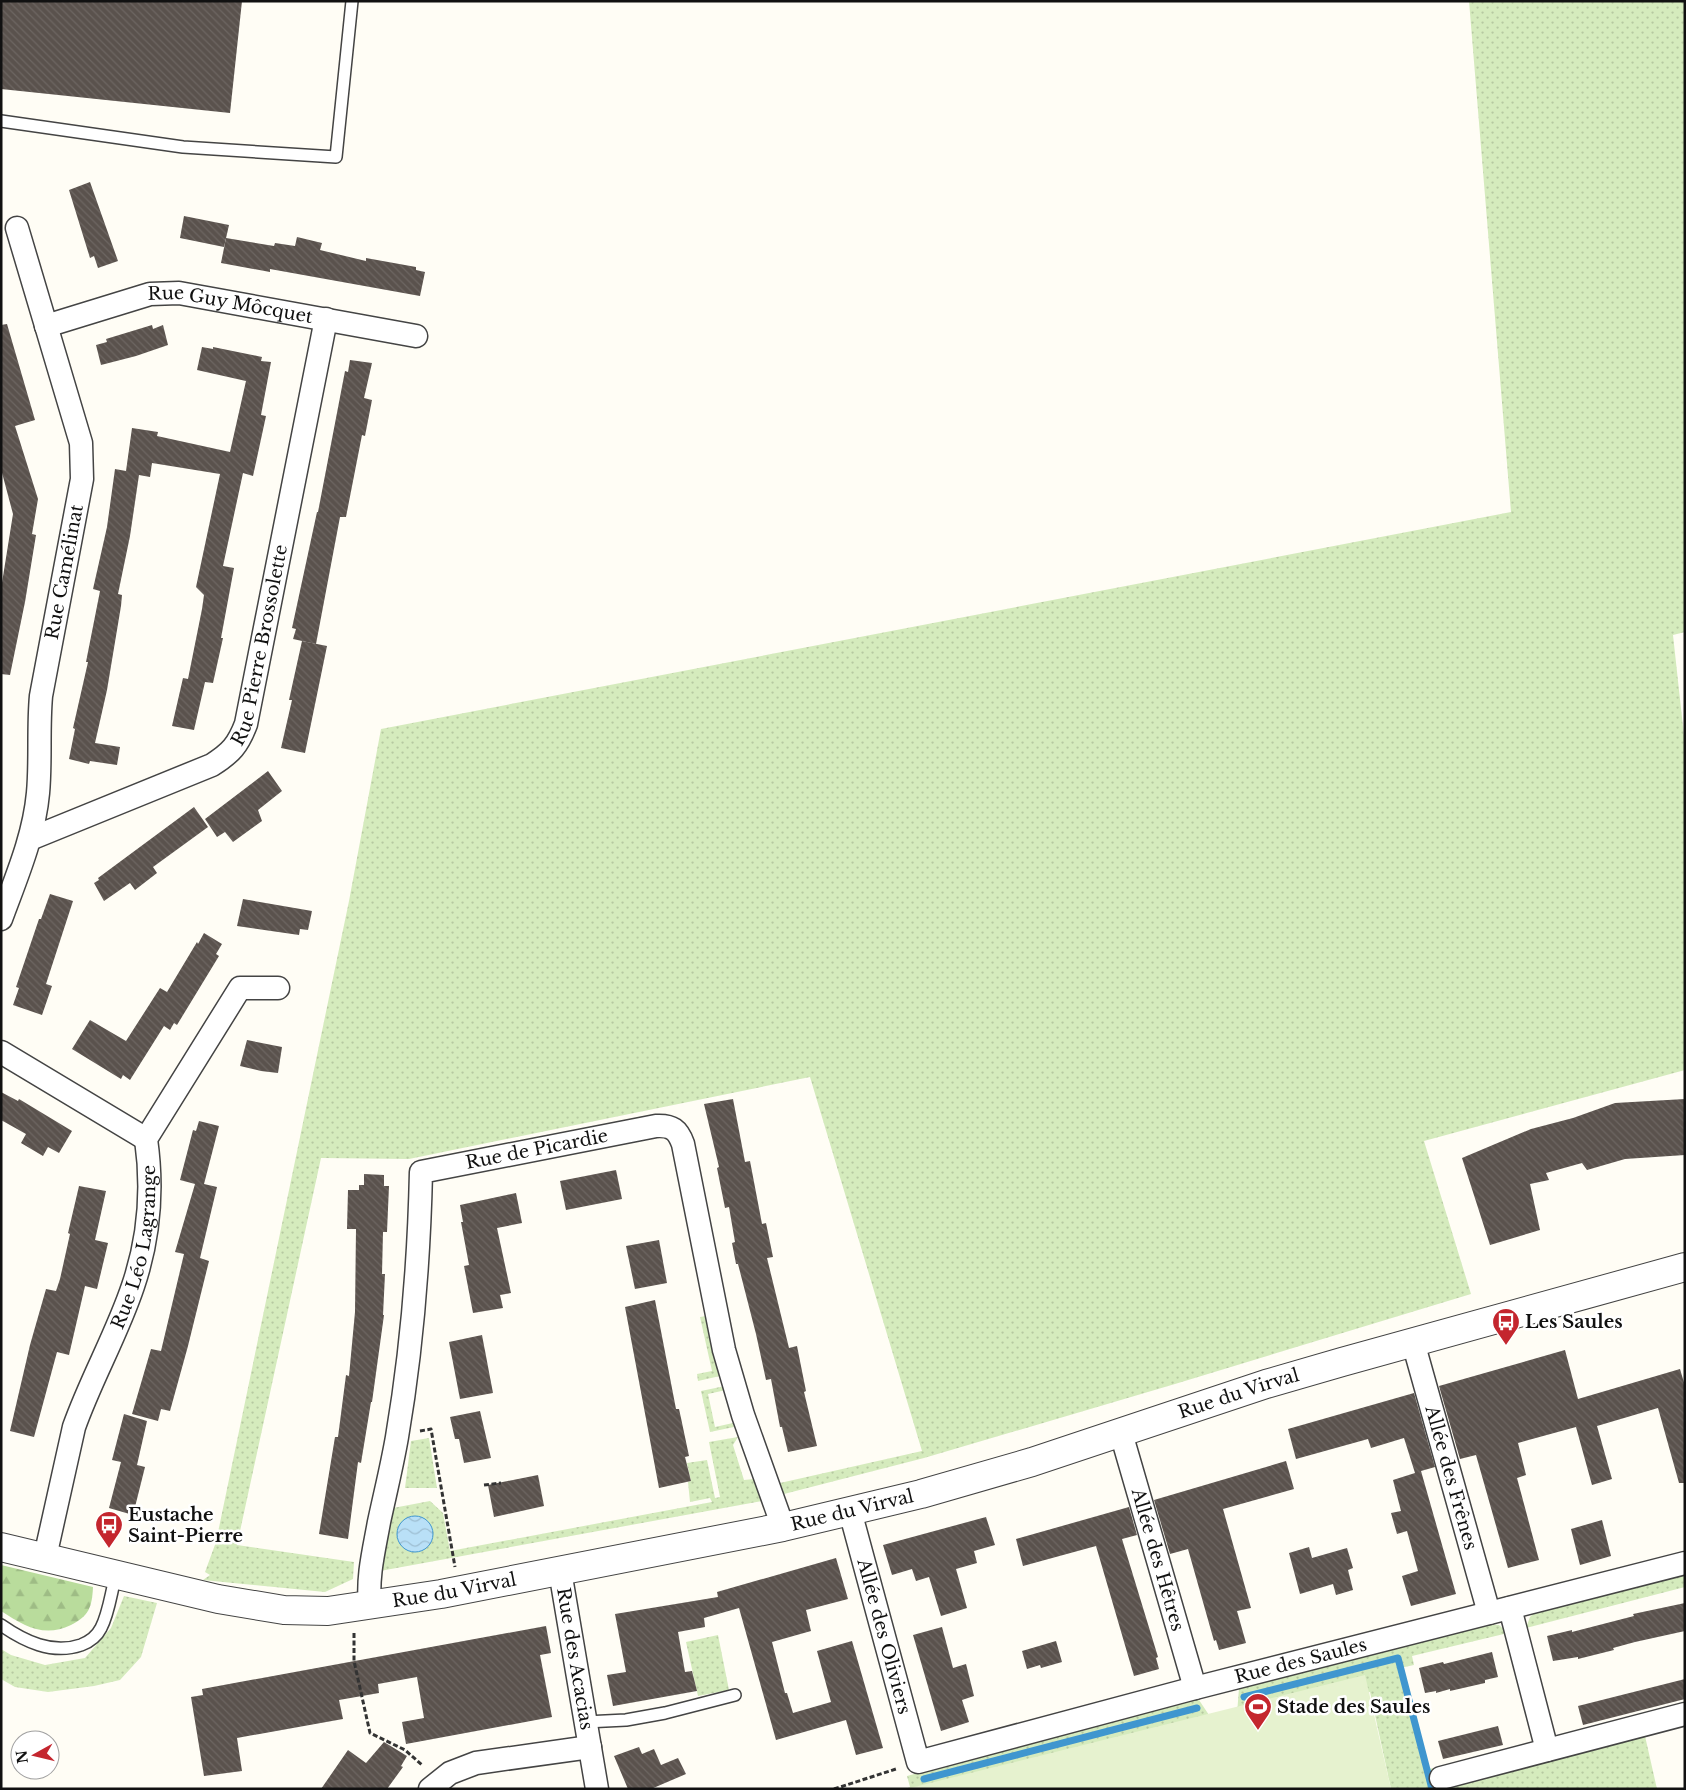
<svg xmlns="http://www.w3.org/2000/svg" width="1686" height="1790" font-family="'Libre Baskerville',serif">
  <defs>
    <pattern id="green-dots" width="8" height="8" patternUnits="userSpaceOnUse" patternTransform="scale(1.25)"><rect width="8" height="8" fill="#d5ebbd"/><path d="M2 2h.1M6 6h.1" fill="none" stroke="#b6c8a1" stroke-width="1.8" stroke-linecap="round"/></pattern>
    <pattern id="forest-firs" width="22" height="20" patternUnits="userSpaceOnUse" patternTransform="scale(1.25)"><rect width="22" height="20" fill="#b9dc9c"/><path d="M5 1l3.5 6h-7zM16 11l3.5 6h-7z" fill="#9ebc85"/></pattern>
    <pattern id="water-waves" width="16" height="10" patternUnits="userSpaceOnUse" patternTransform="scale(1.25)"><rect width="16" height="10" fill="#b9e0f7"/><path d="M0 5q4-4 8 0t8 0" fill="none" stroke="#9ebfd3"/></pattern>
    <pattern id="building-back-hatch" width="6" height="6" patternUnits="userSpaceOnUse" patternTransform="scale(1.25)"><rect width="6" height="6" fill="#5a524d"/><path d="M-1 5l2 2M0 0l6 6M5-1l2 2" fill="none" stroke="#6d6662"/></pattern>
  </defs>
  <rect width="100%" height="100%" fill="#fffdf5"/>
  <!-- green -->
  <g fill="url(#green-dots)">
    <path d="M 1469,1 L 1685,1 L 1685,632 L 1673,635 L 1685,745 L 1685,1070 L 1424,1141 L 1471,1294 L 1175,1384 L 924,1458 L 784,1494 L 780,1483 L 922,1451 L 810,1077 L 409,1159 L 321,1158 L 237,1545 L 354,1562 L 353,1579 L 325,1592 L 203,1580 L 210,1575 L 205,1572 L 216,1542 L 349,901 L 381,729 L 1511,512 Z"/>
    <path d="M 706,1316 L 720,1376 L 698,1381 L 697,1374 L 712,1371 L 700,1317 Z"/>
    <path d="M 725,1386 L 726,1390 L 708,1394 L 715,1427 L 733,1423 L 734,1427 L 710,1432 L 701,1391 Z"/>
    <path d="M 738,1437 L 733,1445 L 744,1480 L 754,1479 L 762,1501 L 380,1571 L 393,1508 L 430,1501 L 443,1513 L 450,1551 L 712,1502 L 710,1498 L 690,1502 L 688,1482 L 691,1481 L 687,1463 L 707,1460 L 715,1498 L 720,1497 L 709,1442 Z"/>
    <path d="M 429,1438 L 437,1488 L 405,1488 L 411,1441 Z"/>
    <path d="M 1685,1573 L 1685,1587 L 1526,1628 L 1530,1617 L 1536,1611 Z"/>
    <path d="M 124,1596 L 157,1603 L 141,1657 L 120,1680 L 94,1686 L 48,1692 L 15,1687 L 1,1679 L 1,1649 L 11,1655 L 45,1665 L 85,1658 L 111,1628 Z"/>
    <path d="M 1489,1624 L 1499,1625 L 1508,1633 L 1412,1656 L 1414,1665 L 1400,1668 L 1425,1770 L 1433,1768 L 1439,1788 L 1645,1736 L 1657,1789 L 1391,1789 L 1370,1692 L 1331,1700 L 1236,1727 L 1239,1688 Z"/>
    <path d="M 718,1635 L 729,1690 L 698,1696 L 686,1642 Z"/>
    <path d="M 1197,1697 L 1217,1727 L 1229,1789 L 906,1789 L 910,1787 L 907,1776 Z"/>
  </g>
  <!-- forest -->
  <path fill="url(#forest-firs)" d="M 1,1565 L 93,1587 C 92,1607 89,1616 71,1625 C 44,1638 24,1626 1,1611 Z"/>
  <!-- pitch -->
  <path fill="#e6f2cf" d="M 1365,1675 L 1391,1789 L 906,1789 L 910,1788 Z"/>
  <!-- water -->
  <circle fill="url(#water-waves)" stroke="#3f96cf" cx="415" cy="1534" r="18"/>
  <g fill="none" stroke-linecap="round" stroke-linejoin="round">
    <!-- stream -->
    <g stroke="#3f96cf" stroke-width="7">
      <path d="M 1244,1697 L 1398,1658 L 1432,1789"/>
      <path d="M 924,1779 L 1197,1708"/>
    </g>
  </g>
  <!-- building -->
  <g fill="url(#building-back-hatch)">
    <path d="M 1,1 L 242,1 L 230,113 L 1,89 Z"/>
    <path d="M 90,182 L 118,261 L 98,268 L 94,256 L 90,258 L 69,190 Z"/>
    <path d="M 184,216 L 229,225 L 224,247 L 180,238 Z"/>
    <path d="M 297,237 L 322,243 L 320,250 L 366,261 L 366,258 L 416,267 L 416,270 L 425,272 L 420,296 L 270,269 L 270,272 L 221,263 L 226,238 L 274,246 L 275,243 L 295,246 Z"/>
    <path d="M 7,324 L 35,420 L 15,426 L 38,499 L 32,534 L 36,535 L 25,602 L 10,675 L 1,674 L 1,589 L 13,514 L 1,469 L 1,325 Z"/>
    <path d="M 152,325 L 153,329 L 163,325 L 168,345 L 136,356 L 101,365 L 96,345 L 107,342 L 106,339 Z"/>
    <path d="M 202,347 L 213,349 L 213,347 L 262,357 L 261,361 L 271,362 L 261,415 L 266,416 L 253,476 L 243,473 L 223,566 L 234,568 L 221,638 L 223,638 L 213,683 L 205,682 L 194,730 L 172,726 L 183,678 L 188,679 L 202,609 L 204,595 L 196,587 L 220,474 L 152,463 L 150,477 L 139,475 L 130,536 L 118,594 L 122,595 L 121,606 L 107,690 L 95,743 L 120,747 L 117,765 L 90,761 L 89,764 L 69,759 L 75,729 L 73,728 L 88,662 L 86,662 L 100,591 L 93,589 L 107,527 L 115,469 L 126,471 L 132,428 L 158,432 L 157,436 L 230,452 L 246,381 L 197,370 Z"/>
    <path d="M 350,360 L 372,363 L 364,398 L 372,400 L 365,436 L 362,435 L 346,517 L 340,517 L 316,644 L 293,639 L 296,629 L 292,628 L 317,512 L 318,512 L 345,371 L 348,372 Z"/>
    <path d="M 302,641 L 327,646 L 305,753 L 281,748 L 292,700 L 289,700 Z"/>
    <path d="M 268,771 L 282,791 L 258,810 L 262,821 L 233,842 L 225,832 L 217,837 L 205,819 Z"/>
    <path d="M 194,807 L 208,827 L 153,867 L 157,873 L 135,890 L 130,883 L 104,901 L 94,883 L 99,880 L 98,878 Z"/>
    <path d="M 50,894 L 73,901 L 46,984 L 52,986 L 42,1015 L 13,1005 L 19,988 L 16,987 L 39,919 L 41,919 Z"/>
    <path d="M 243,899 L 312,911 L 308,930 L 300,929 L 299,935 L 237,926 Z"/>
    <path d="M 204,933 L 222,944 L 216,954 L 219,956 L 177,1025 L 174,1023 L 170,1030 L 164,1026 L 130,1080 L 123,1075 L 121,1079 L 72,1049 L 90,1020 L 126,1041 L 160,988 L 167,992 L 197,942 L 198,944 Z"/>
    <path d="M 247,1040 L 282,1047 L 278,1073 L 261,1071 L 240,1066 Z"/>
    <path d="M 1,1092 L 18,1101 L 19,1099 L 72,1131 L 59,1153 L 48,1147 L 43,1156 L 21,1143 L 26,1134 L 1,1120 Z"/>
    <path d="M 733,1099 L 745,1162 L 750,1161 L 762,1224 L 766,1223 L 773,1257 L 767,1258 L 789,1348 L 797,1346 L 806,1391 L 804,1392 L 817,1446 L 788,1452 L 782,1427 L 780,1427 L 771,1379 L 766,1380 L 756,1334 L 738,1264 L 736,1264 L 732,1243 L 735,1242 L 729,1207 L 725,1208 L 717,1168 L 719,1167 L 704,1104 Z"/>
    <path d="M 1685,1099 L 1685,1155 L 1625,1159 L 1587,1170 L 1582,1163 L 1546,1173 L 1549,1180 L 1530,1184 L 1540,1230 L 1490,1245 L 1462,1158 L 1531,1129 L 1573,1118 L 1615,1103 Z"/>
    <path d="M 199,1121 L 219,1126 L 204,1184 L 217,1187 L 200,1258 L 209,1261 L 188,1346 L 170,1411 L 161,1409 L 158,1421 L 132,1414 L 151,1349 L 161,1351 L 184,1254 L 175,1252 L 195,1184 L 180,1180 L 193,1130 L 196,1131 Z"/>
    <path d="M 616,1170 L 622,1199 L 566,1210 L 560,1181 Z"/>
    <path d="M 364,1174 L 384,1175 L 384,1186 L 389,1186 L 387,1232 L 383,1232 L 382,1274 L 385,1274 L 383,1315 L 384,1315 L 372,1402 L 371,1402 L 361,1463 L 358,1462 L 348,1539 L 319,1534 L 335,1437 L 338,1437 L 346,1375 L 349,1376 L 355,1312 L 356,1229 L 347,1229 L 348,1190 L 359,1190 L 359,1185 L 364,1185 Z"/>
    <path d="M 79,1186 L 106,1191 L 95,1240 L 108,1243 L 97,1289 L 85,1286 L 69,1355 L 57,1352 L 34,1437 L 10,1431 L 30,1345 L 46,1289 L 56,1291 L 60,1279 L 70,1234 L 68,1233 Z"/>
    <path d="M 516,1193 L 522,1223 L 497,1228 L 511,1293 L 500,1295 L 503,1308 L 473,1313 L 464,1266 L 469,1265 L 461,1222 L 463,1222 L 460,1205 Z"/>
    <path d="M 659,1240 L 667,1283 L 635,1289 L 626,1246 Z"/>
    <path d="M 655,1300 L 676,1409 L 679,1409 L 681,1418 L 689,1456 L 685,1457 L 691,1481 L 659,1488 L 625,1307 Z"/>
    <path d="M 482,1335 L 493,1393 L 460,1399 L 449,1342 Z"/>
    <path d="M 1565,1350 L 1578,1399 L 1680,1369 L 1685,1386 L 1685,1483 L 1679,1483 L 1658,1408 L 1597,1426 L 1612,1479 L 1592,1485 L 1576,1427 L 1518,1443 L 1526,1475 L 1517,1478 L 1539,1560 L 1508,1568 L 1476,1455 L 1460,1459 L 1439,1386 Z"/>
    <path d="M 1414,1393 L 1435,1467 L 1421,1471 L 1456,1594 L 1411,1606 L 1402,1576 L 1418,1571 L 1407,1531 L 1397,1534 L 1391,1513 L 1401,1511 L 1393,1480 L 1415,1473 L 1404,1438 L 1371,1448 L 1368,1439 L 1296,1459 L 1288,1429 Z"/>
    <path d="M 480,1411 L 491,1458 L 464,1463 L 459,1439 L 455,1439 L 450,1417 Z"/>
    <path d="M 124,1414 L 147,1421 L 137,1465 L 145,1467 L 133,1515 L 109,1508 L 121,1462 L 112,1460 Z"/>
    <path d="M 1286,1461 L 1294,1489 L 1223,1509 L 1251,1608 L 1237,1611 L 1246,1643 L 1219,1650 L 1216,1640 L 1214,1641 L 1188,1549 L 1170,1554 L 1154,1500 Z"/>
    <path d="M 538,1475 L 544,1506 L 494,1517 L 488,1485 Z"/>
    <path d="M 1129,1507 L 1137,1535 L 1122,1539 L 1158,1657 L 1156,1658 L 1159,1669 L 1134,1676 L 1096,1546 L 1023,1566 L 1016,1539 Z"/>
    <path d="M 986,1517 L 995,1545 L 974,1551 L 977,1563 L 956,1569 L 967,1608 L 941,1616 L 929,1577 L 916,1581 L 912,1569 L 892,1575 L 883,1545 Z"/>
    <path d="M 1602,1520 L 1611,1556 L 1580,1565 L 1571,1529 Z"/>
    <path d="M 1309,1547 L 1312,1558 L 1347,1548 L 1353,1568 L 1348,1570 L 1353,1590 L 1336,1595 L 1333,1584 L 1300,1594 L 1289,1553 Z"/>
    <path d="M 836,1558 L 848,1599 L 806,1610 L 811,1631 L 772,1642 L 785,1693 L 787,1693 L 793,1713 L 831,1702 L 817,1651 L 852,1641 L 883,1748 L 856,1755 L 846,1720 L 776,1740 L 739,1608 L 704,1618 L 705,1627 L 678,1632 L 685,1672 L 692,1671 L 697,1691 L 613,1706 L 607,1675 L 626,1672 L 615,1614 L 718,1597 L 717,1592 Z"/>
    <path d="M 1685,1603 L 1685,1631 L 1635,1642 L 1613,1648 L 1614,1650 L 1578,1659 L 1578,1657 L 1553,1661 L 1547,1636 L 1572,1630 L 1572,1632 L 1634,1616 L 1633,1614 Z"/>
    <path d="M 546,1626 L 551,1653 L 540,1655 L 552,1717 L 406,1744 L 402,1722 L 424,1718 L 417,1677 L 378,1684 L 379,1693 L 339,1700 L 343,1719 L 237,1738 L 242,1771 L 204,1776 L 191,1697 L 203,1695 L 202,1689 Z"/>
    <path d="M 942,1627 L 953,1668 L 966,1664 L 974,1696 L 962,1700 L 969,1722 L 941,1731 L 913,1635 Z"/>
    <path d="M 1056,1641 L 1062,1662 L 1041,1668 L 1040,1665 L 1027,1669 L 1022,1651 Z"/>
    <path d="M 1492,1652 L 1498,1677 L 1485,1680 L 1485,1683 L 1450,1691 L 1450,1689 L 1436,1693 L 1436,1691 L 1425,1693 L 1419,1668 L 1443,1662 L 1444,1664 Z"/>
    <path d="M 1685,1679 L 1685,1699 L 1583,1725 L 1578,1706 Z"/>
    <path d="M 1498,1726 L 1503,1745 L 1443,1759 L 1438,1741 Z"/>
    <path d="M 384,1742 L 407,1756 L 401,1766 L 403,1767 L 387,1789 L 321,1789 L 348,1750 L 366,1763 Z"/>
    <path d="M 639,1747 L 642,1754 L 654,1749 L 661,1765 L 678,1758 L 686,1774 L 651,1789 L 628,1789 L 614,1756 Z"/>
  </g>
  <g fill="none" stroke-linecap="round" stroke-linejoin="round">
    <defs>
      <g id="service">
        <path d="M 1,121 L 183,147 L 336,157 L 352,1"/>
        <path d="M 1,1625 C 24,1641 52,1655 81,1645 C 89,1642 97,1636 101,1628 C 109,1613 111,1592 116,1575"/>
        <path d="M 585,1722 L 626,1720 L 665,1713 L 735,1695"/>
      </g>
      <g id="minor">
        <path id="s1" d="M 46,326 L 150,294 L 179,293 L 416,336"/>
        <path id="s2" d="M 30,839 L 212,765 C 231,753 238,745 246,724 L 326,319"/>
        <path id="s3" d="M 1,919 C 16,878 34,837 38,793 C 41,761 38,729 41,696 L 82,479 L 81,443 L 17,228"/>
        <path d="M 1,1052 L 146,1139"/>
        <path id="s4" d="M 1413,1342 L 1489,1613"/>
        <path id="s5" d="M 1121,1433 L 1195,1688"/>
        <path id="s6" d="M 850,1511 L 918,1762 L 1195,1688 L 1685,1563"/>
        <path id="s7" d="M 45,1557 L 74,1427 C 91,1379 117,1334 133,1286 C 149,1239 153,1188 146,1139 L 240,988 L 278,988"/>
        <path id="s8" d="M 560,1571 L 597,1789"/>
        <path id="s9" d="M 370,1605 C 367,1577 374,1550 379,1522 C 385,1494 392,1466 397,1437 C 412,1349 419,1261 421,1172 L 656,1126 C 672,1125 678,1130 683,1144 L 724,1350 L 743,1415 L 783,1527"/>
        <path d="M 1510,1608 L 1547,1750"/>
        <path d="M 1441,1778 L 1685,1714"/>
        <path d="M 430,1789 L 450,1773 L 476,1763 L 590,1747"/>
      </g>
      <g id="tertiary">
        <path id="s10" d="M 1,1547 L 218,1599 L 284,1610 L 328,1611 L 441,1594 L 783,1527 L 921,1494 L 1032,1462 L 1266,1384 L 1342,1362 L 1685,1267"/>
      </g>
    </defs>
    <!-- service casing -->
    <use href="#service" stroke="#444" stroke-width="14"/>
    <!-- minor casing -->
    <use href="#minor" stroke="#444" stroke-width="25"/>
    <!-- tertiary casing -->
    <use href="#tertiary" stroke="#444" stroke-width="30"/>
    <!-- path -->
    <g stroke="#333" stroke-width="3" stroke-dasharray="5 2.5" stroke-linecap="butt">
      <path d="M 420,1431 L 431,1429 L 455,1567"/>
      <path d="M 484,1485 L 501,1483"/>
      <path d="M 354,1633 L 354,1661 L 370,1733 L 405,1750 L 422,1765"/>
      <path d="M 834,1789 L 896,1769"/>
    </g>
    <!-- service -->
    <use href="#service" stroke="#fff" stroke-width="11"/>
    <!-- minor -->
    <use href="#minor" stroke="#fff" stroke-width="22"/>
    <!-- tertiary -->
    <use href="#tertiary" stroke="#fff" stroke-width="28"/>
  </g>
  <!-- icons -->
  <defs>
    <symbol id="bus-pin" viewBox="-11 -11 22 30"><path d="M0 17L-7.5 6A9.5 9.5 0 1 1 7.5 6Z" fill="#c4262e" stroke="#fff"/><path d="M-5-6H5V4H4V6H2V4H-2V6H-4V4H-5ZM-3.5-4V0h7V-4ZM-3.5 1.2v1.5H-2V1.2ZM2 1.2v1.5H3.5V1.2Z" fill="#fff"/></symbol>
    <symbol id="stadium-pin" viewBox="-11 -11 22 30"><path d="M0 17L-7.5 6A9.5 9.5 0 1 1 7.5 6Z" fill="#c4262e" stroke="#fff"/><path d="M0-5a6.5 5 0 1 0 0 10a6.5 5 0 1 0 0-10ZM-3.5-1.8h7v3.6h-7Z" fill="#fff"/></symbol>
  </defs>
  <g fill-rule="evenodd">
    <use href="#bus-pin" x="1490" y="1306" width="32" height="43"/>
    <use href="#bus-pin" x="93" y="1509" width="32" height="43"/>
    <use href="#stadium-pin" x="1242" y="1691" width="32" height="43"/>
  </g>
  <g text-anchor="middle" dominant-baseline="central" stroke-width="5" stroke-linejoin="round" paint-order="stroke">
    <!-- street labels -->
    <g font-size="18" fill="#111" stroke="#fff">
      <text stroke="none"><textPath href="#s1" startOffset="190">Rue Guy Môcquet</textPath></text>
      <text stroke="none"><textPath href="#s3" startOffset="355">Rue Camélinat</textPath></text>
      <text stroke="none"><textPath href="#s2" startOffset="331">Rue Pierre Brossolette</textPath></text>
      <text stroke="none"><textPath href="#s9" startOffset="555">Rue de Picardie</textPath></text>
      <text stroke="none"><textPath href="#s7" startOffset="325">Rue Léo Lagrange</textPath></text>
      <text stroke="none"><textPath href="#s10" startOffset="1272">Rue du Virval</textPath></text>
      <text stroke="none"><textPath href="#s4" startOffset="141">Allée des Frênes</textPath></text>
      <text stroke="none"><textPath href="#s10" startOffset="868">Rue du Virval</textPath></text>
      <text stroke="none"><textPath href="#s5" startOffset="132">Allée des Hêtres</textPath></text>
      <text stroke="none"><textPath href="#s10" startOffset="462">Rue du Virval</textPath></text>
      <text stroke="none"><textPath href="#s6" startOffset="130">Allée des Oliviers</textPath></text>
      <text stroke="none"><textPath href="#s8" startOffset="89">Rue des Acacias</textPath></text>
      <text stroke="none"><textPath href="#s6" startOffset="656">Rue des Saules</textPath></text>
    </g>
    <!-- poi labels -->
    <g font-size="18" font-weight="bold" fill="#111" stroke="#fff" text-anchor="start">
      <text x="1525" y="1322">Les Saules</text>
      <text x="128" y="1515">Eustache<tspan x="128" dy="21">Saint-Pierre</tspan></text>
      <text x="1277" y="1707">Stade des Saules</text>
    </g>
  </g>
  <!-- border -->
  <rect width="1686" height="1790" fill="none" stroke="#111111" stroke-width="5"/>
  <!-- north arrow -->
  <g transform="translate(35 1755) rotate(262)"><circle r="24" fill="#ffffff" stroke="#a0a0a0"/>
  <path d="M0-4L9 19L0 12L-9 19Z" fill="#c4262e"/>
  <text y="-8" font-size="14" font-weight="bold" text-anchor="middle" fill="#111111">N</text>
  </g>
</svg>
